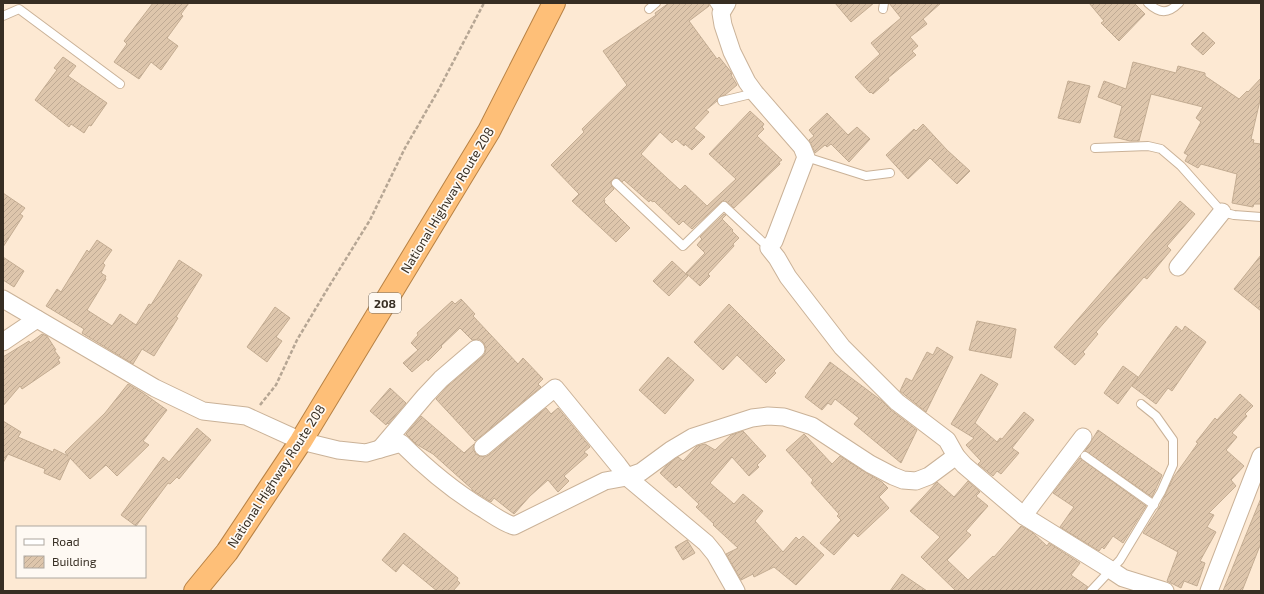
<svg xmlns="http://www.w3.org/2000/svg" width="1264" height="594" font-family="'Exo 2',sans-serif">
  <defs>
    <pattern id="building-hatch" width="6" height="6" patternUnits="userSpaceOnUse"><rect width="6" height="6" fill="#dec6ac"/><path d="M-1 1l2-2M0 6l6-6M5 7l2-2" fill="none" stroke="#bfaa94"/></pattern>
  </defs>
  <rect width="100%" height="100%" fill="#fde9d3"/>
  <!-- building -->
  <g fill="url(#building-hatch)" stroke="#c3ac92">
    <path d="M 153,3 L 189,3 L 181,14 L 183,16 L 167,38 L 178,46 L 161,70 L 151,62 L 139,79 L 114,62 L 127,44 L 124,41 Z"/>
    <path d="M 669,3 L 709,3 L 709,6 L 689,21 L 717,59 L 719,57 L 731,72 L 732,74 L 731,75 L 737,85 L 725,95 L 719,97 L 717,101 L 706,110 L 709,112 L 694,128 L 705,137 L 692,150 L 685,144 L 684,146 L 676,139 L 672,143 L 660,132 L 641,154 L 680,190 L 685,185 L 707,206 L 736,179 L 709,154 L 750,111 L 764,124 L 762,127 L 764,129 L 757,136 L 782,160 L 779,162 L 780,164 L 734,208 L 727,202 L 722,201 L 692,229 L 683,221 L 679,225 L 654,201 L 653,202 L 650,200 L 649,202 L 624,180 L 622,182 L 618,178 L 614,178 L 611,181 L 611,184 L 614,189 L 604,199 L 605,201 L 604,202 L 630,228 L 616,242 L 572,201 L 579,194 L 551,165 L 584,132 L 582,129 L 627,85 L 603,51 L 656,15 L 655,13 Z"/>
    <path d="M 835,3 L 874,3 L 851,22 Z"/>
    <path d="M 889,3 L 941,3 L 923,19 L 927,24 L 910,37 L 918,46 L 912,51 L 916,55 L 888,78 L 889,80 L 873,94 L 871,92 L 870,93 L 855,77 L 880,54 L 871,43 L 901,18 Z"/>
    <path d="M 1089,3 L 1134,3 L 1145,14 L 1119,41 L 1101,23 L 1104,21 Z"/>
    <path d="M 1203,32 L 1215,43 L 1203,55 L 1191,44 Z"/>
    <path d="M 63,57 L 76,66 L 68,76 L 107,103 L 91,126 L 89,125 L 84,133 L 71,124 L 69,127 L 35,100 L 57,70 L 54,68 Z"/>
    <path d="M 1133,62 L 1176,73 L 1178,66 L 1205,73 L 1205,76 L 1239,99 L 1247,91 L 1248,92 L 1261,78 L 1261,96 L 1251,139 L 1254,140 L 1253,143 L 1261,144 L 1261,204 L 1254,204 L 1253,207 L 1232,203 L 1237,174 L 1201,164 L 1198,168 L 1185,161 L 1188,155 L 1184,153 L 1201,122 L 1196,118 L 1203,107 L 1151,94 L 1139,141 L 1130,141 L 1114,137 L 1122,106 L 1098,97 L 1104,81 L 1126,89 Z"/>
    <path d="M 1068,81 L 1090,86 L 1080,123 L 1058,118 Z"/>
    <path d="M 827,113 L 848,135 L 857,127 L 870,139 L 849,162 L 831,144 L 827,147 L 825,145 L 815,153 L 809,140 L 814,136 L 809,130 Z"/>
    <path d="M 923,124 L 947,150 L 970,171 L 957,184 L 930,158 L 908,179 L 886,155 L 914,129 L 916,131 Z"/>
    <path d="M 3,193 L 25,208 L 20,214 L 23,216 L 3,247 Z"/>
    <path d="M 1180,201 L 1195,214 L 1167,246 L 1171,250 L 1147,279 L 1144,277 L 1096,332 L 1098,334 L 1083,352 L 1085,354 L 1075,365 L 1054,347 Z"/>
    <path d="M 724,214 L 726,215 L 722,219 L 733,230 L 732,231 L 739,238 L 733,244 L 734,246 L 708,274 L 710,276 L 700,286 L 686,273 L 705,253 L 697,245 L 702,239 L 700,237 Z"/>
    <path d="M 97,240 L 112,250 L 103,263 L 105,265 L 101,273 L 106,276 L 105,278 L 106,279 L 87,310 L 112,326 L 120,314 L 136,325 L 149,304 L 151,305 L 179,260 L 202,275 L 176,317 L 178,318 L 154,356 L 142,349 L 133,364 L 82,333 L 84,329 L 46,306 L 57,289 L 61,292 L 87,250 L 89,252 Z"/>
    <path d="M 1261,255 L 1261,311 L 1234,289 Z"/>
    <path d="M 3,257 L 24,271 L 14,287 L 3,280 Z"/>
    <path d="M 672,261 L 688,276 L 669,296 L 653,281 Z"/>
    <path d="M 461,299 L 475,314 L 473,316 L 518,364 L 523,358 L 543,379 L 538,384 L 541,387 L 475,441 L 436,399 L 448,386 L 483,356 L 485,353 L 486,348 L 483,342 L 479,339 L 472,340 L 460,328 L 441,346 L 442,347 L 428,361 L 427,359 L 412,372 L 403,363 L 418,350 L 411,343 L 418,335 L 417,333 L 452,301 L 455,304 Z"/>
    <path d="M 729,304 L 785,360 L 774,371 L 776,373 L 766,383 L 737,355 L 723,370 L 694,342 Z"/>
    <path d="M 275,307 L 290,318 L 276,337 L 282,341 L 267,362 L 247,347 Z"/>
    <path d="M 977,321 L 1016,329 L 1011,358 L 969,350 Z"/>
    <path d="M 1176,326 L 1182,331 L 1185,326 L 1206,342 L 1172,391 L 1168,388 L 1156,404 L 1132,386 Z"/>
    <path d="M 42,334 L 47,336 L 56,350 L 54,350 L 60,358 L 58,359 L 60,363 L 22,389 L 20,386 L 3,406 L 3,357 L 29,341 L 30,343 Z"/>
    <path d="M 937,347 L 953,357 L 926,412 L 900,391 L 906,378 L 912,381 L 927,352 L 933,355 Z"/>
    <path d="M 668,357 L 694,380 L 665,414 L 639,390 Z"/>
    <path d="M 830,362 L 882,401 L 891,410 L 917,430 L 901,463 L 854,424 L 859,418 L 835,399 L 831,405 L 828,403 L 822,410 L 805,397 Z"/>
    <path d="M 1123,366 L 1138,377 L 1118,404 L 1104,393 Z"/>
    <path d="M 981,374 L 998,384 L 975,423 L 997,442 L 1000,438 L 1002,439 L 1024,412 L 1034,420 L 1012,448 L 1019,453 L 1001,474 L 997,471 L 993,476 L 978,464 L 981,461 L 966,445 L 974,438 L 951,424 Z"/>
    <path d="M 128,384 L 143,393 L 167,410 L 143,441 L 149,445 L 117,476 L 106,465 L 90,479 L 70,458 L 60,480 L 44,473 L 45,469 L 8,454 L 3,463 L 3,421 L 21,432 L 18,437 L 53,452 L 54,449 L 68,456 L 65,452 L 105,413 Z"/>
    <path d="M 390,388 L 406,403 L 388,424 L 387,423 L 386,425 L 370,411 Z"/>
    <path d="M 1240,394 L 1253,406 L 1245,414 L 1247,416 L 1232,433 L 1237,437 L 1226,450 L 1244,466 L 1231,480 L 1236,486 L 1209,513 L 1214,515 L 1207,527 L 1216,532 L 1200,561 L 1205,563 L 1197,586 L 1184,581 L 1181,588 L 1167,581 L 1178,552 L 1143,533 L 1159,508 L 1173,478 L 1198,443 L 1196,442 L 1215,418 L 1217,420 Z"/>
    <path d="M 546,408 L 551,414 L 558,408 L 590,447 L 584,452 L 588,455 L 564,476 L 569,481 L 558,492 L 548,480 L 530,496 L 514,514 L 494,498 L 491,502 L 472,490 L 472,489 L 433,454 L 416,444 L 406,434 L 421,416 L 464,453 L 474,444 L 473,449 L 476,454 L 480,456 L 485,457 L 489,455 Z"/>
    <path d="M 197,428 L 211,440 L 179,479 L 177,477 L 170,484 L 168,483 L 136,526 L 121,515 L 163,457 L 169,462 Z"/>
    <path d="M 1098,430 L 1162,475 L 1152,497 L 1085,451 Z"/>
    <path d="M 743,431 L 766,456 L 757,465 L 759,467 L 749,476 L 732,457 L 710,483 L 734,504 L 743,494 L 763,511 L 755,521 L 783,552 L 796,537 L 799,540 L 803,536 L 824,555 L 796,585 L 774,567 L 754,577 L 753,574 L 741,580 L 726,554 L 738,548 L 713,525 L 714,524 L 696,507 L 699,504 L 679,485 L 676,488 L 660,473 L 667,465 L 678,457 L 683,461 L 697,446 L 705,444 L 715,450 L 731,435 Z"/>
    <path d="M 804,434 L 832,464 L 840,456 L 865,472 L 882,482 L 888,488 L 879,497 L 889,508 L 858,537 L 854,533 L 834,555 L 820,543 L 841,520 L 837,516 L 839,514 L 811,483 L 813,480 L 786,450 Z"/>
    <path d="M 1080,458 L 1146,506 L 1123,543 L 1113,536 L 1104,549 L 1102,547 L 1099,551 L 1060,527 L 1074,507 L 1053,493 Z"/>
    <path d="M 968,481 L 980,492 L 976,496 L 988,506 L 966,531 L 971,535 L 947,560 L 968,580 L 993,556 L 994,557 L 1021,526 L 1032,532 L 1047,546 L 1049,543 L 1080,563 L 1071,575 L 1088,587 L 1086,591 L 956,591 L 921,557 L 940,537 L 910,511 L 937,482 L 954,497 Z"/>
    <path d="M 1261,498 L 1261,543 L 1242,591 L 1223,591 Z"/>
    <path d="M 404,533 L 458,578 L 457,580 L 460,583 L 453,591 L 437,591 L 403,563 L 396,572 L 382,560 Z"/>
    <path d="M 687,540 L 695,553 L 683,560 L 675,547 Z"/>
    <path d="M 902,574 L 927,591 L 890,591 Z"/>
  </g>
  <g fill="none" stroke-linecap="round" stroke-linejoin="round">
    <defs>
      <g id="service">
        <path d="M 714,3 L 721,13"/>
        <path d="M 1148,3 C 1160,14 1168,14 1179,3"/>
        <path d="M 649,9 L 656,3"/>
        <path d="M 883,9 L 884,3"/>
        <path d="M 3,16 L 19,9 L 120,84"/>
        <path d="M 722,101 L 755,93"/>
        <path d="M 1095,148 L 1148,146 L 1161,149 L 1181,166 L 1222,212 L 1234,215 L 1261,217"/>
        <path d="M 806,157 L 866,176 L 890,173"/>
        <path d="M 616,183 L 683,246 L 724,206 L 769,248"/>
        <path d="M 1085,456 L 1154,505"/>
        <path d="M 1091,591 L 1120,560 L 1161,492 L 1173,465 L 1173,440 L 1156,416 L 1141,404"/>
      </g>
      <g id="minor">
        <path d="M 727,3 L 721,13 L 723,25 L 732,52 L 747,82 L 755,93 L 802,147 L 806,157 L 774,241 L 769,248 L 777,258 L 788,277 L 842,347 L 897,402 L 947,440 L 956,456 L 964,465 L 1024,516 L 1111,570 L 1123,578 L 1165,591"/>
        <path d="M 1178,267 L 1222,212"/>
        <path d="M 3,299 L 155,388 L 203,411 L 246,416 L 301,441 L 338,450 L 366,453 L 401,443 C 427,469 453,491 485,510 C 496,517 502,522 514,526 L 605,481 L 627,477 L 706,543 L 715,554 L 736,591"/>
        <path d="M 3,342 L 37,319"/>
        <path d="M 483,447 L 555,388 L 618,465 L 627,477 L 641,472 L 671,450 L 693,437 L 752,418 L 768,416 L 784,417 L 812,426 L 870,464 L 893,476 L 903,480 L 916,481 L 929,476 L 956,456"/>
        <path d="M 380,449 L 425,396 L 441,379 L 476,349"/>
        <path d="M 1024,516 L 1030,507 L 1083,437"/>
        <path d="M 1209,591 L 1261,456"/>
      </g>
      <path id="trunk" d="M 195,591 L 227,552 L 301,441 L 489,131 L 554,3"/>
    </defs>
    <!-- service casing -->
    <use href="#service" stroke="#cab298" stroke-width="10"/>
    <!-- minor casing -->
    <use href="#minor" stroke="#cab298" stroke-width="19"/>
    <!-- trunk casing -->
    <use href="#trunk" stroke="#b88245" stroke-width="24"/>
    <!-- path -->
    <path stroke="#b6a694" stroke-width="2.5" stroke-dasharray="4 2" stroke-linecap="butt" d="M 260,405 L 276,385 L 297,340 L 328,288 L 370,220 L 405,148 L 439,89 L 484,3"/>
    <!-- service -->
    <use href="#service" stroke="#fff" stroke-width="8"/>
    <!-- minor -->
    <use href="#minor" stroke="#fff" stroke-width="17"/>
    <!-- trunk -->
    <use href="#trunk" stroke="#febf78" stroke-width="22"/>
  </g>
  <g text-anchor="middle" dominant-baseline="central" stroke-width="3.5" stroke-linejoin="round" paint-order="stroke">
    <!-- shield labels -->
    <rect fill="#fef9f3" stroke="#736b61" stroke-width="1" x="369" y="293" width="32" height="20" rx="3"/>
    <g font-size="12" font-weight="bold" fill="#372e23">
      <text x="385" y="303">208</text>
    </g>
    <!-- street labels -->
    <g font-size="13" fill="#372e23" stroke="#fef9f3">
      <text transform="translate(447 200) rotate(-59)">National Highway Route 208</text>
      <text transform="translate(276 476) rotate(-57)">National Highway Route 208</text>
    </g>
  </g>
  <!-- border -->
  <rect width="1264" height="594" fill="none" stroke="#372e23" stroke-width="8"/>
  <!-- legend -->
  <rect x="16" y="526" width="130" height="52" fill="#fef9f3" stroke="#aea8a0"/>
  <rect x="24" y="539" width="20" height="6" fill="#ffffff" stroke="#aea8a0"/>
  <text x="52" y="546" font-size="12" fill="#372e23">Road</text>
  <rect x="24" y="556" width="20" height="12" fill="url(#building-hatch)" stroke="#aea8a0"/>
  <text x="52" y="566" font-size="12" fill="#372e23">Building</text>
</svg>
